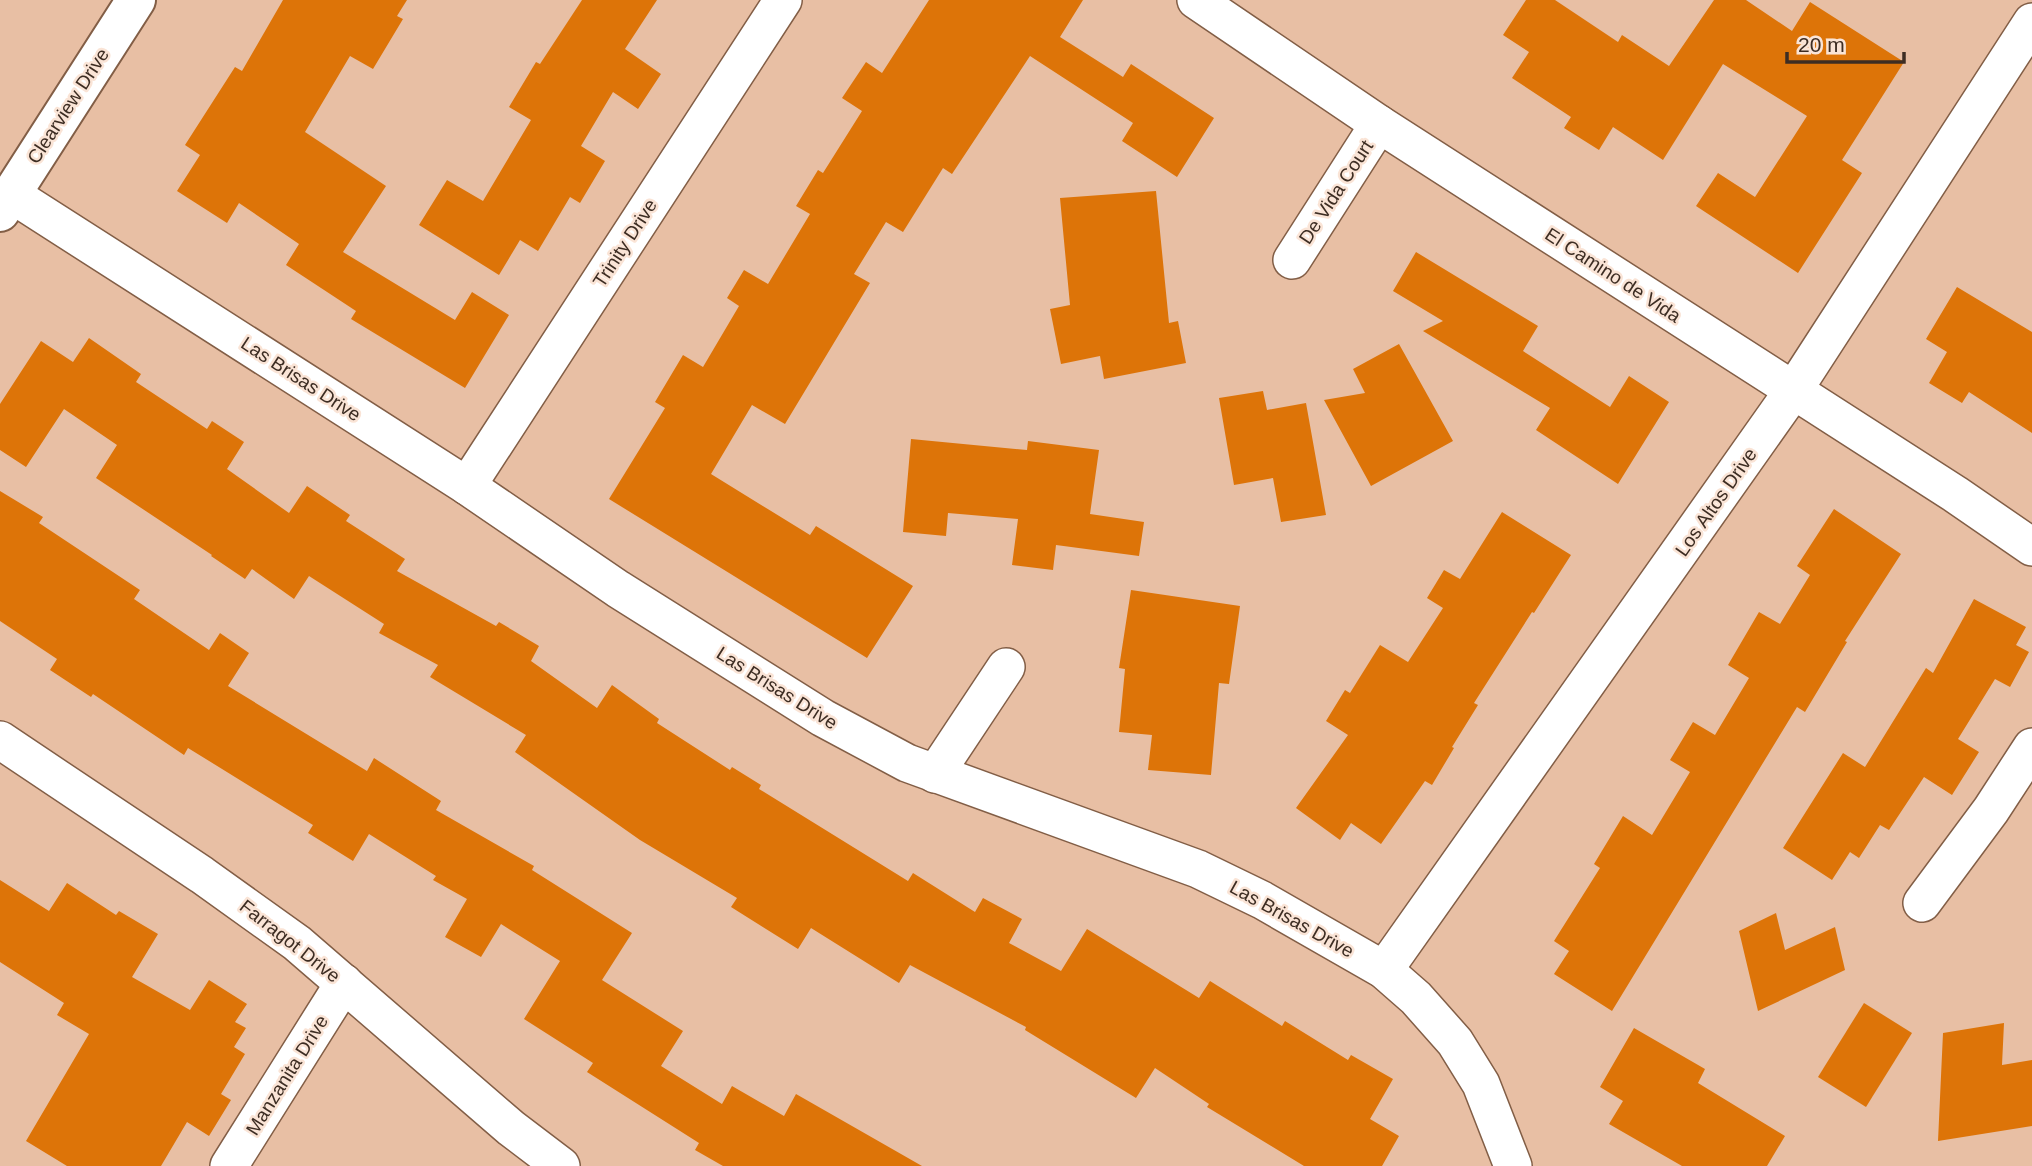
<svg xmlns="http://www.w3.org/2000/svg" width="2032" height="1166" font-family="Helvetica,sans-serif">
  <rect width="100%" height="100%" fill="#e8bfa4"/>
  <!-- building -->
  <g fill="#dd7408">
    <path d="M 283,0 L 407,0 L 397,16 L 403,19 L 373,69 L 350,56 L 305,132 L 386,186 L 343,252 L 455,320 L 472,292 L 509,315 L 465,388 L 351,319 L 356,311 L 286,265 L 299,244 L 239,203 L 227,223 L 177,191 L 200,155 L 185,145 L 235,67 L 242,71 Z"/>
    <path d="M 582,0 L 657,0 L 625,49 L 661,74 L 638,109 L 613,92 L 581,146 L 605,161 L 580,203 L 570,197 L 538,251 L 520,240 L 499,275 L 419,225 L 447,180 L 483,201 L 531,120 L 509,107 L 536,62 L 540,64 Z"/>
    <path d="M 929,0 L 1083,0 L 1060,37 L 1123,77 L 1131,64 L 1214,118 L 1177,177 L 1122,141 L 1133,123 L 1030,56 L 952,174 L 943,168 L 903,232 L 886,222 L 854,274 L 870,283 L 785,424 L 752,405 L 711,474 L 810,535 L 816,526 L 913,586 L 867,658 L 609,499 L 665,408 L 655,402 L 683,355 L 703,367 L 739,306 L 727,298 L 744,270 L 768,284 L 810,214 L 796,206 L 818,170 L 823,173 L 862,111 L 842,98 L 866,62 L 882,73 Z"/>
    <path d="M 1526,0 L 1555,0 L 1618,42 L 1622,35 L 1669,66 L 1714,0 L 1746,0 L 1792,31 L 1810,2 L 1904,62 L 1842,160 L 1862,173 L 1798,273 L 1696,206 L 1718,173 L 1755,197 L 1807,116 L 1723,64 L 1663,160 L 1613,127 L 1599,150 L 1564,128 L 1571,117 L 1512,78 L 1529,52 L 1503,35 Z"/>
    <path d="M 1156,191 L 1169,323 L 1178,321 L 1186,363 L 1104,379 L 1100,356 L 1061,364 L 1050,309 L 1070,305 L 1060,198 Z"/>
    <path d="M 1416,252 L 1538,326 L 1523,351 L 1610,407 L 1629,376 L 1669,402 L 1618,484 L 1536,430 L 1550,408 L 1423,331 L 1443,321 L 1393,291 Z"/>
    <path d="M 1957,287 L 2032,332 L 2032,433 L 1969,392 L 1962,403 L 1929,383 L 1947,352 L 1926,339 Z"/>
    <path d="M 89,338 L 141,374 L 136,382 L 207,429 L 212,421 L 244,442 L 227,469 L 289,513 L 307,486 L 350,515 L 346,521 L 405,559 L 397,571 L 496,626 L 499,622 L 539,646 L 531,661 L 597,708 L 612,685 L 659,719 L 657,723 L 730,770 L 732,767 L 761,785 L 759,789 L 908,881 L 913,873 L 975,912 L 983,898 L 1022,919 L 1009,943 L 1061,971 L 1087,929 L 1199,998 L 1210,981 L 1282,1026 L 1285,1021 L 1348,1060 L 1351,1055 L 1393,1079 L 1370,1119 L 1399,1136 L 1382,1166 L 1304,1166 L 1207,1107 L 1209,1104 L 1155,1068 L 1136,1098 L 1025,1030 L 1026,1027 L 910,965 L 899,983 L 811,928 L 798,949 L 731,907 L 737,898 L 640,840 L 515,752 L 526,735 L 430,677 L 438,665 L 379,633 L 384,624 L 309,576 L 294,599 L 252,569 L 245,579 L 211,556 L 212,555 L 96,478 L 117,445 L 64,409 L 26,467 L 0,450 L 0,404 L 41,341 L 73,362 Z"/>
    <path d="M 1399,344 L 1453,441 L 1371,486 L 1324,400 L 1365,393 L 1353,369 Z"/>
    <path d="M 1263,391 L 1267,410 L 1306,403 L 1326,515 L 1281,522 L 1273,478 L 1234,485 L 1219,398 Z"/>
    <path d="M 911,439 L 1027,450 L 1028,441 L 1099,450 L 1090,514 L 1144,522 L 1139,556 L 1056,545 L 1053,570 L 1012,565 L 1018,519 L 948,513 L 946,536 L 903,532 Z"/>
    <path d="M 0,491 L 43,517 L 39,523 L 140,590 L 134,599 L 209,650 L 220,633 L 249,653 L 228,686 L 367,771 L 374,758 L 441,801 L 436,810 L 534,866 L 532,870 L 632,933 L 602,980 L 683,1031 L 661,1066 L 722,1104 L 732,1086 L 784,1116 L 796,1094 L 922,1166 L 723,1166 L 695,1150 L 699,1143 L 587,1072 L 593,1063 L 524,1019 L 560,961 L 501,924 L 481,957 L 445,937 L 467,899 L 433,880 L 436,876 L 369,834 L 353,861 L 308,833 L 313,825 L 188,748 L 184,755 L 93,694 L 91,697 L 50,670 L 57,659 L 0,621 Z"/>
    <path d="M 1834,509 L 1901,554 L 1845,641 L 1847,642 L 1805,712 L 1797,707 L 1612,1011 L 1554,974 L 1569,951 L 1554,941 L 1600,868 L 1594,864 L 1623,816 L 1652,835 L 1690,772 L 1670,760 L 1693,722 L 1715,735 L 1749,678 L 1728,665 L 1759,612 L 1780,624 L 1810,575 L 1797,566 Z"/>
    <path d="M 1502,512 L 1571,555 L 1534,613 L 1532,612 L 1474,703 L 1478,705 L 1452,747 L 1454,748 L 1432,785 L 1425,781 L 1381,844 L 1351,823 L 1340,840 L 1296,808 L 1348,735 L 1326,721 L 1345,690 L 1350,693 L 1380,645 L 1408,662 L 1443,608 L 1427,598 L 1444,570 L 1460,579 Z"/>
    <path d="M 1131,590 L 1240,606 L 1229,684 L 1219,683 L 1211,775 L 1148,770 L 1152,735 L 1119,732 L 1125,669 L 1119,668 Z"/>
    <path d="M 1974,599 L 2026,627 L 2016,645 L 2029,652 L 2010,687 L 1995,679 L 1958,739 L 1979,752 L 1952,795 L 1924,777 L 1889,830 L 1880,825 L 1859,858 L 1850,852 L 1832,880 L 1783,848 L 1843,753 L 1865,767 L 1926,668 L 1933,673 Z"/>
    <path d="M 0,880 L 49,911 L 67,883 L 116,915 L 119,911 L 158,934 L 132,977 L 190,1010 L 209,980 L 247,1004 L 235,1022 L 246,1028 L 234,1047 L 245,1054 L 221,1094 L 231,1100 L 209,1136 L 187,1122 L 161,1166 L 67,1166 L 26,1141 L 89,1034 L 57,1015 L 64,1003 L 0,962 Z"/>
    <path d="M 1776,913 L 1785,950 L 1835,927 L 1845,970 L 1758,1011 L 1739,931 Z"/>
    <path d="M 1864,1003 L 1912,1033 L 1866,1107 L 1818,1077 Z"/>
    <path d="M 2004,1023 L 2002,1065 L 2032,1060 L 2032,1126 L 1938,1141 L 1943,1033 Z"/>
    <path d="M 1634,1028 L 1705,1069 L 1698,1083 L 1785,1136 L 1767,1166 L 1682,1166 L 1609,1124 L 1623,1101 L 1600,1087 Z"/>
  </g>
  <g fill="none" stroke-linecap="round" stroke-linejoin="round">
    <defs>
      <g id="minor">
        <path d="M 1196,0 L 1379,124 L 1955,494 L 2032,547"/>
        <path d="M 11,194 L 467,486 L 618,589 L 823,718 L 907,763 L 1198,869 L 1262,900 L 1384,970 L 1416,998 L 1455,1042 L 1481,1084 L 1513,1166"/>
        <path d="M 1292,260 L 1379,124"/>
        <path d="M 467,486 L 783,0"/>
        <path d="M 0,740 L 202,875 L 297,943 L 511,1128 L 561,1166"/>
        <path d="M 935,774 L 1006,667"/>
        <path d="M 1922,903 L 1991,810 L 2032,747"/>
        <path d="M 1384,970 L 1793,391 L 2032,22"/>
        <path d="M 229,1166 L 344,983"/>
      </g>
      <path id="tertiary" d="M 0,212 L 136,0"/>
    </defs>
    <!-- minor casing -->
    <use href="#minor" stroke="#825e46" stroke-width="40"/>
    <!-- tertiary casing -->
    <use href="#tertiary" stroke="#825e46" stroke-width="42"/>
    <!-- minor -->
    <use href="#minor" stroke="#fff" stroke-width="37"/>
    <!-- tertiary -->
    <use href="#tertiary" stroke="#fff" stroke-width="38"/>
  </g>
  <g text-anchor="middle" dominant-baseline="central" stroke-width="5" stroke-linejoin="round" paint-order="stroke">
    <!-- street labels -->
    <g font-size="19" fill="#3d2d23" stroke="#fae4d6">
      <text transform="translate(68 106) rotate(-57)">Clearview Drive</text>
      <text transform="translate(1336 192) rotate(-57)">De Vida Court</text>
      <text transform="translate(625 243) rotate(-57)">Trinity Drive</text>
      <text transform="translate(1613 275) rotate(33)">El Camino de Vida</text>
      <text transform="translate(301 379) rotate(33)">Las Brisas Drive</text>
      <text transform="translate(1716 502) rotate(-55)">Los Altos Drive</text>
      <text transform="translate(777 688) rotate(32)">Las Brisas Drive</text>
      <text transform="translate(1292 919) rotate(29)">Las Brisas Drive</text>
      <text transform="translate(290 941) rotate(38)">Farragot Drive</text>
      <text transform="translate(287 1075) rotate(-58)">Manzanita Drive</text>
    </g>
  </g>
  <!-- scale -->
  <path d="M1787 52v10h117v-10" fill="none" stroke="#3d2d23" stroke-width="3.5"/>
  <text x="1798" y="52" font-size="21" fill="#3d2d23" stroke="#fae4d6" stroke-width="5" paint-order="stroke">20 m</text>
</svg>
